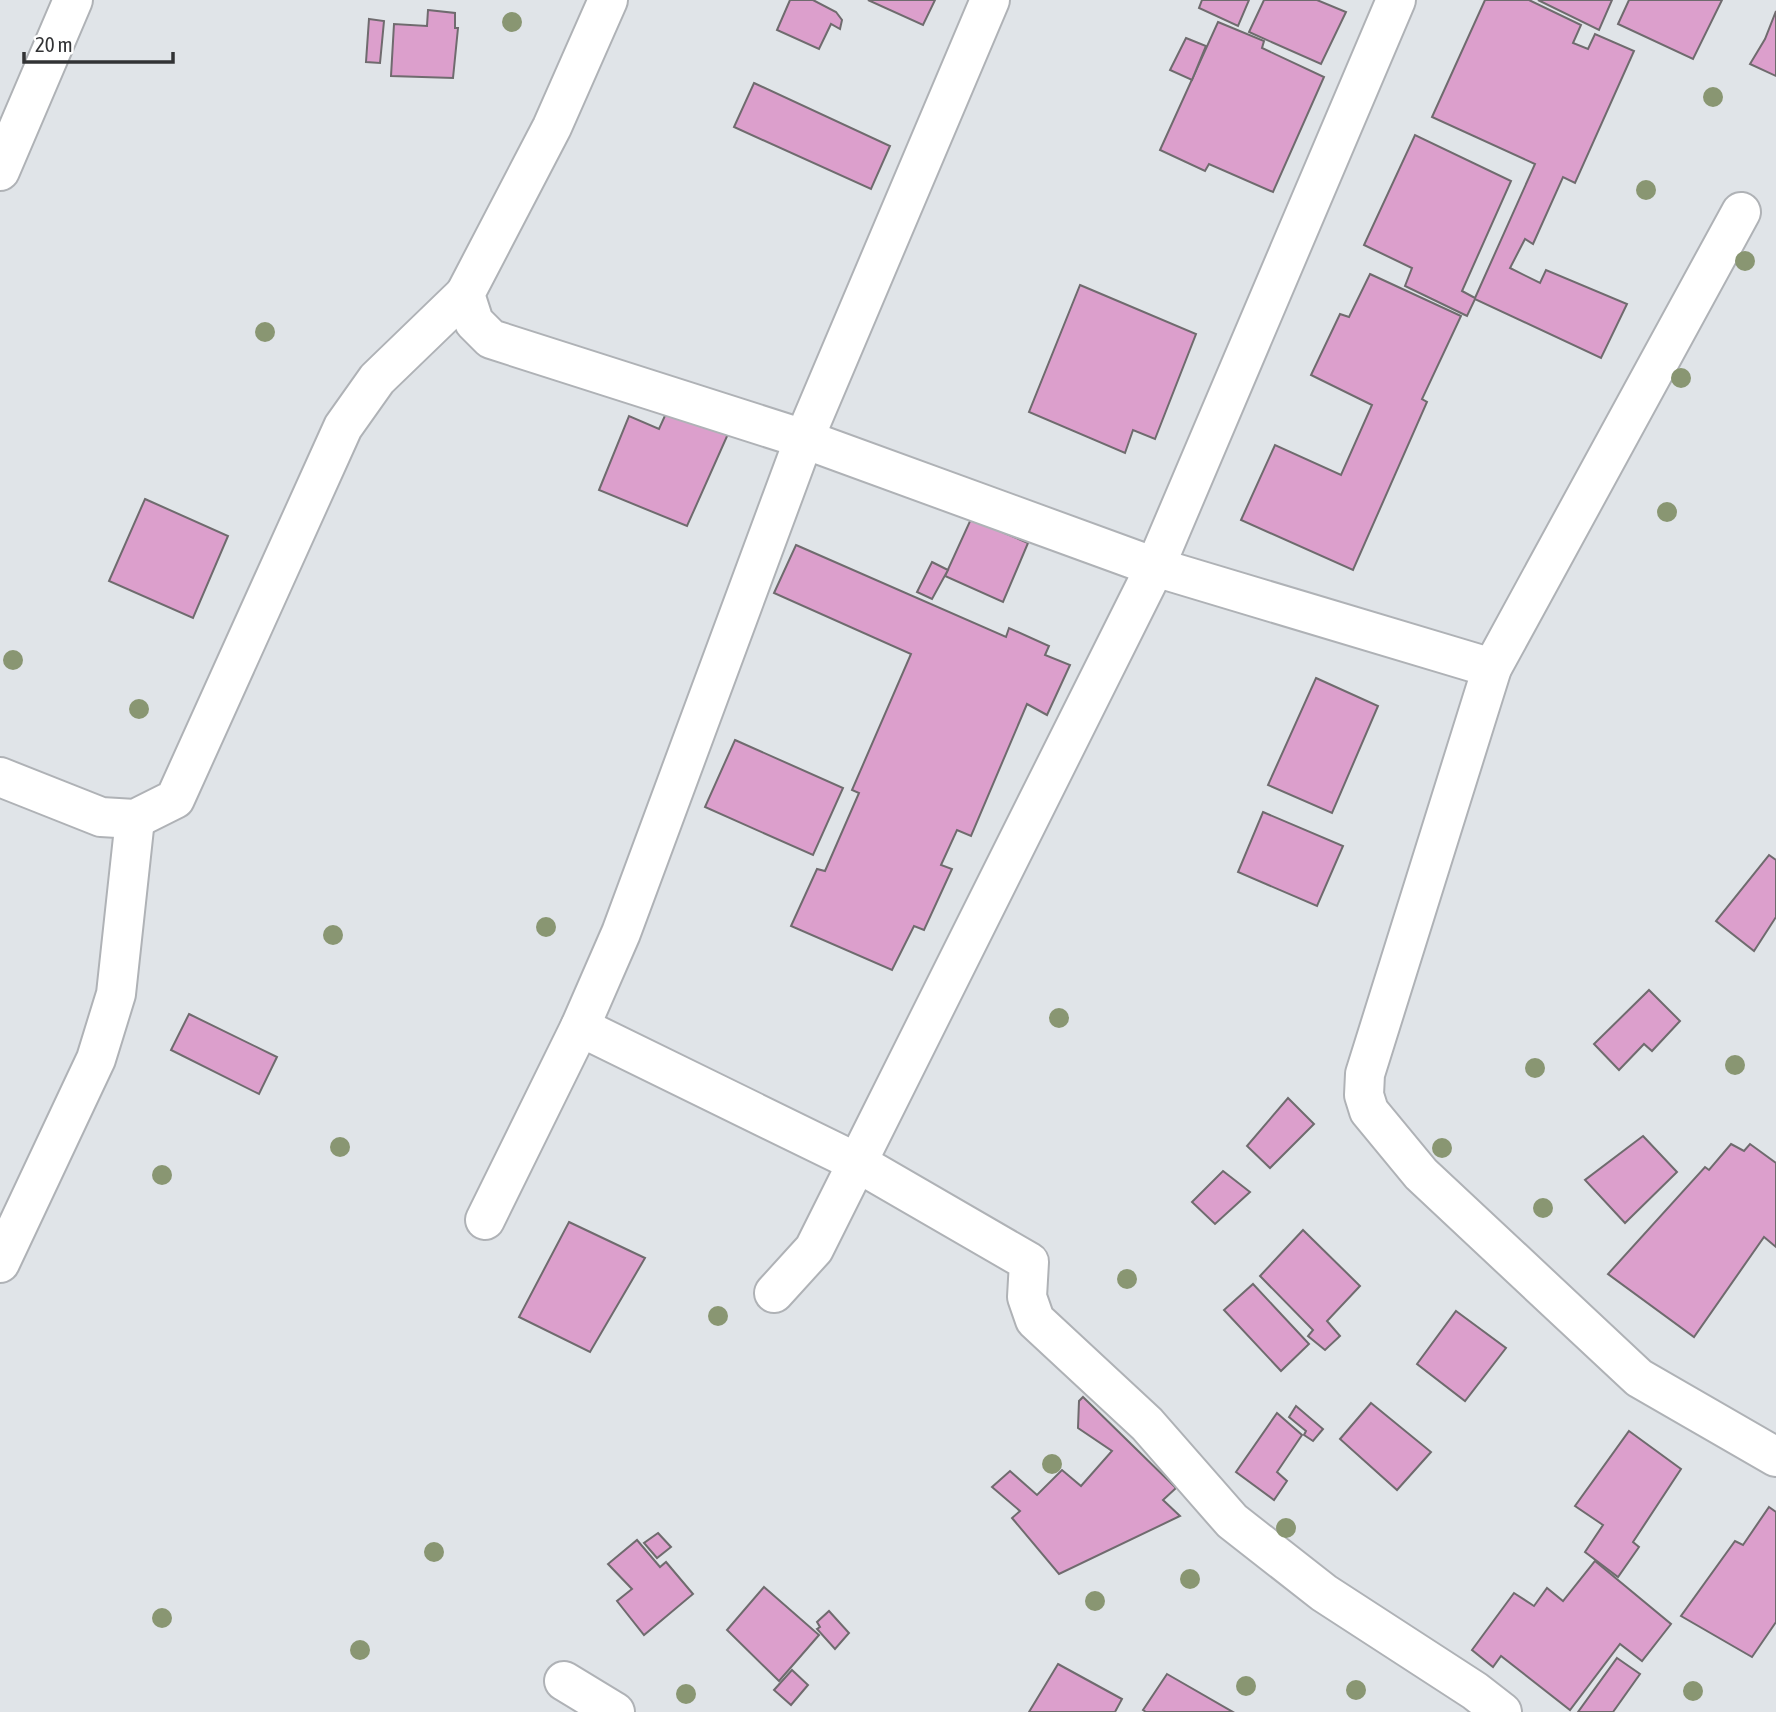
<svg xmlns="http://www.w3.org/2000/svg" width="1776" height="1712" font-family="'Asap Condensed',sans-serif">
  <rect width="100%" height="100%" fill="#e0e4e8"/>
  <!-- building -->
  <g fill="#dc9fcc" stroke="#6f6b6e" stroke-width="2">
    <path d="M 790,0 L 813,0 L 836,12 L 842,20 L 840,29 L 831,24 L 819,49 L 777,30 Z"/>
    <path d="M 868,0 L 935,0 L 923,25 Z"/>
    <path d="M 1202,0 L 1249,0 L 1238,26 L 1199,8 Z"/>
    <path d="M 1264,0 L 1317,0 L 1346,12 L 1321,64 L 1249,32 Z"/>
    <path d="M 1485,0 L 1529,0 L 1581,25 L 1573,43 L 1588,49 L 1595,34 L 1634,51 L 1575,183 L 1563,177 L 1533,244 L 1525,239 L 1510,268 L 1540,283 L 1546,270 L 1627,304 L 1601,358 L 1475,299 L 1467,316 L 1463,314 L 1405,286 L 1412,268 L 1364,245 L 1415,135 L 1511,181 L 1462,291 L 1475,298 L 1535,164 L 1432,117 Z"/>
    <path d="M 1538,0 L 1612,0 L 1599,30 Z"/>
    <path d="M 1629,0 L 1722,0 L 1693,59 L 1618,24 Z"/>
    <path d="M 428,10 L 455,13 L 455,28 L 458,28 L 453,78 L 391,76 L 394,24 L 427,26 Z"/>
    <path d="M 1776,11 L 1776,76 L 1750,64 L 1765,39 Z"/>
    <path d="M 369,19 L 384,21 L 380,63 L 366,62 Z"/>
    <path d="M 1218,22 L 1264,41 L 1262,48 L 1324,77 L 1273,192 L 1209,164 L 1205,171 L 1160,150 Z"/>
    <path d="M 1186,38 L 1206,46 L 1192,80 L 1170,70 Z"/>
    <path d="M 754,83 L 890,146 L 871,189 L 734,127 Z"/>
    <path d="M 1370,274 L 1461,316 L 1422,399 L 1427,402 L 1353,570 L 1241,520 L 1275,445 L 1341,475 L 1372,405 L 1311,375 L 1340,314 L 1349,317 Z"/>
    <path d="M 1080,285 L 1196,334 L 1155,439 L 1133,430 L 1125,453 L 1029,412 Z"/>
    <path d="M 668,409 L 728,434 L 687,526 L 599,490 L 629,416 L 659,429 Z"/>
    <path d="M 145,499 L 228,536 L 193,618 L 109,581 Z"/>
    <path d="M 971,519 L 1028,543 L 1003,602 L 945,576 Z"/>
    <path d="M 796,545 L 1006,637 L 1009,628 L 1049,646 L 1045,655 L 1070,665 L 1047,715 L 1027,704 L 971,836 L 957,830 L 941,865 L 952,869 L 924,930 L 914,926 L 892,970 L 791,926 L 817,869 L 825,871 L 859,793 L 852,790 L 911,654 L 774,593 Z"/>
    <path d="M 932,562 L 948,570 L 932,599 L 917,592 Z"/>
    <path d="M 1316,678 L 1378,706 L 1332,813 L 1268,785 Z"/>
    <path d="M 735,740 L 843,788 L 813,855 L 705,807 Z"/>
    <path d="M 1263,812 L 1343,846 L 1317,906 L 1238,872 Z"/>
    <path d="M 1769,855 L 1776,860 L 1776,917 L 1754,951 L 1716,921 Z"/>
    <path d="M 1649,990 L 1680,1021 L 1652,1051 L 1644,1044 L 1619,1070 L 1594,1044 Z"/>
    <path d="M 189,1014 L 277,1057 L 259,1094 L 171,1050 Z"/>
    <path d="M 1288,1098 L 1314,1124 L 1270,1168 L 1247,1146 Z"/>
    <path d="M 1643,1136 L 1677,1172 L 1625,1223 L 1585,1180 Z"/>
    <path d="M 1731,1144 L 1744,1151 L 1750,1144 L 1776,1163 L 1776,1247 L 1764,1237 L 1694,1337 L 1608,1274 L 1705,1167 L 1709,1170 Z"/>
    <path d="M 1223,1171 L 1250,1192 L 1215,1224 L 1192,1202 Z"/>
    <path d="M 569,1222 L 645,1258 L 590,1352 L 519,1317 Z"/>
    <path d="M 1303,1230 L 1360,1286 L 1327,1321 L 1340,1336 L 1325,1350 L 1308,1336 L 1313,1330 L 1260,1276 Z"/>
    <path d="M 1253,1284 L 1309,1344 L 1281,1371 L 1224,1310 Z"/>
    <path d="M 1456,1311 L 1506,1348 L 1465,1401 L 1417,1364 Z"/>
    <path d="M 1083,1397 L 1176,1488 L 1163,1500 L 1180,1516 L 1059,1574 L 1012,1518 L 1020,1511 L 992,1487 L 1010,1471 L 1037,1495 L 1062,1470 L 1081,1486 L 1112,1451 L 1078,1428 L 1079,1401 Z"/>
    <path d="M 1371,1403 L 1431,1452 L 1397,1490 L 1340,1439 Z"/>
    <path d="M 1296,1406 L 1323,1429 L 1313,1441 L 1304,1435 L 1306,1431 L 1289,1417 Z"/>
    <path d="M 1277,1413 L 1302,1435 L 1277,1472 L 1287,1481 L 1274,1500 L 1236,1472 Z"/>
    <path d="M 1629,1431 L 1681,1469 L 1633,1542 L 1639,1547 L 1618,1577 L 1585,1552 L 1603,1525 L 1575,1506 Z"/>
    <path d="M 1769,1507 L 1776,1512 L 1776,1622 L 1752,1657 L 1681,1616 L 1735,1541 L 1743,1545 Z"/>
    <path d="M 658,1533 L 671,1547 L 657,1558 L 644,1543 Z"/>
    <path d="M 637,1540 L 660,1567 L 666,1562 L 693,1594 L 644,1635 L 617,1601 L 632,1589 L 608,1564 Z"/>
    <path d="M 1595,1561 L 1671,1624 L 1642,1661 L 1620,1644 L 1570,1710 L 1501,1656 L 1493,1667 L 1472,1650 L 1514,1593 L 1534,1606 L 1547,1588 L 1563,1601 Z"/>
    <path d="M 764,1587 L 819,1635 L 779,1681 L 727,1630 Z"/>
    <path d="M 829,1611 L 849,1633 L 835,1649 L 817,1629 L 820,1627 L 817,1622 Z"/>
    <path d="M 1617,1658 L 1640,1674 L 1613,1712 L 1578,1712 Z"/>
    <path d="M 1058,1664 L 1122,1699 L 1115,1712 L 1029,1712 Z"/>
    <path d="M 792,1670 L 808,1685 L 791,1705 L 774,1690 Z"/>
    <path d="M 1167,1674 L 1233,1712 L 1146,1712 L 1143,1710 Z"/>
  </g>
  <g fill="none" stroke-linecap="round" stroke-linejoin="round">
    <defs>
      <g id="minor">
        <path d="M 608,0 L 552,127 L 465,294 L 474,322 L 491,339 L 804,439 L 990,0"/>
        <path d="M 1396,0 L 1155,567 L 1492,668"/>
        <path d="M 0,171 L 73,0"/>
        <path d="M 1741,212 L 1492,668 L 1365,1074 L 1364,1095 L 1369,1111 L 1421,1174 L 1639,1378 L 1776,1457"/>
        <path d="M 0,777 L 101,817 L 135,819 L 175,799 L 343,427 L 377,379 L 465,294"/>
        <path d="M 580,1027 L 858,1163 L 1029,1262 L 1027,1297 L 1035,1320 L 1147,1424 L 1232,1521 L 1324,1593 L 1475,1691 L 1502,1712"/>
        <path d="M 485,1220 L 580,1027 L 621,933 L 804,439 L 1155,567 L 814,1249 L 774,1293"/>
        <path d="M 0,1263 L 96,1059 L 116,994 L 135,819"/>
        <path d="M 564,1681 L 615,1712"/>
      </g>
    </defs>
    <!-- minor casing -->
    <use href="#minor" stroke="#afb2b6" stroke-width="42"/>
    <!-- minor -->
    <use href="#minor" stroke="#fff" stroke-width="38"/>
  </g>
  <!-- trees -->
  <g fill="#899672">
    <circle cx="512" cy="22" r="10"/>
    <circle cx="1713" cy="97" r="10"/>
    <circle cx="1646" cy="190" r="10"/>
    <circle cx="1745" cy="261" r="10"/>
    <circle cx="265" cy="332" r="10"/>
    <circle cx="1681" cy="378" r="10"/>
    <circle cx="1667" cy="512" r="10"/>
    <circle cx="13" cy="660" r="10"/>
    <circle cx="139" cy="709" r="10"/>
    <circle cx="546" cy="927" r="10"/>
    <circle cx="333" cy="935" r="10"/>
    <circle cx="1059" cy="1018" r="10"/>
    <circle cx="1735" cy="1065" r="10"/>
    <circle cx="1535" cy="1068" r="10"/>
    <circle cx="340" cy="1147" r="10"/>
    <circle cx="1442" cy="1148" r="10"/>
    <circle cx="162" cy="1175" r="10"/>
    <circle cx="1543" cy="1208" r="10"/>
    <circle cx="1127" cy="1279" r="10"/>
    <circle cx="718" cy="1316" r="10"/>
    <circle cx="1052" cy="1464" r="10"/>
    <circle cx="1286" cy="1528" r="10"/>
    <circle cx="434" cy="1552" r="10"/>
    <circle cx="1190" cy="1579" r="10"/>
    <circle cx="1095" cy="1601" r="10"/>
    <circle cx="162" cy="1618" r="10"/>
    <circle cx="360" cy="1650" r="10"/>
    <circle cx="1246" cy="1686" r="10"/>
    <circle cx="1356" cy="1690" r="10"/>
    <circle cx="1693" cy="1691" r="10"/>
    <circle cx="686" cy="1694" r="10"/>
  </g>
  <!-- scale -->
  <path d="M24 52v10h149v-10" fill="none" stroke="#323335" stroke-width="3.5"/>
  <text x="35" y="52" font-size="21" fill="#323335" stroke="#ffffff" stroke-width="5" paint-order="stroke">20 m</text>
</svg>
